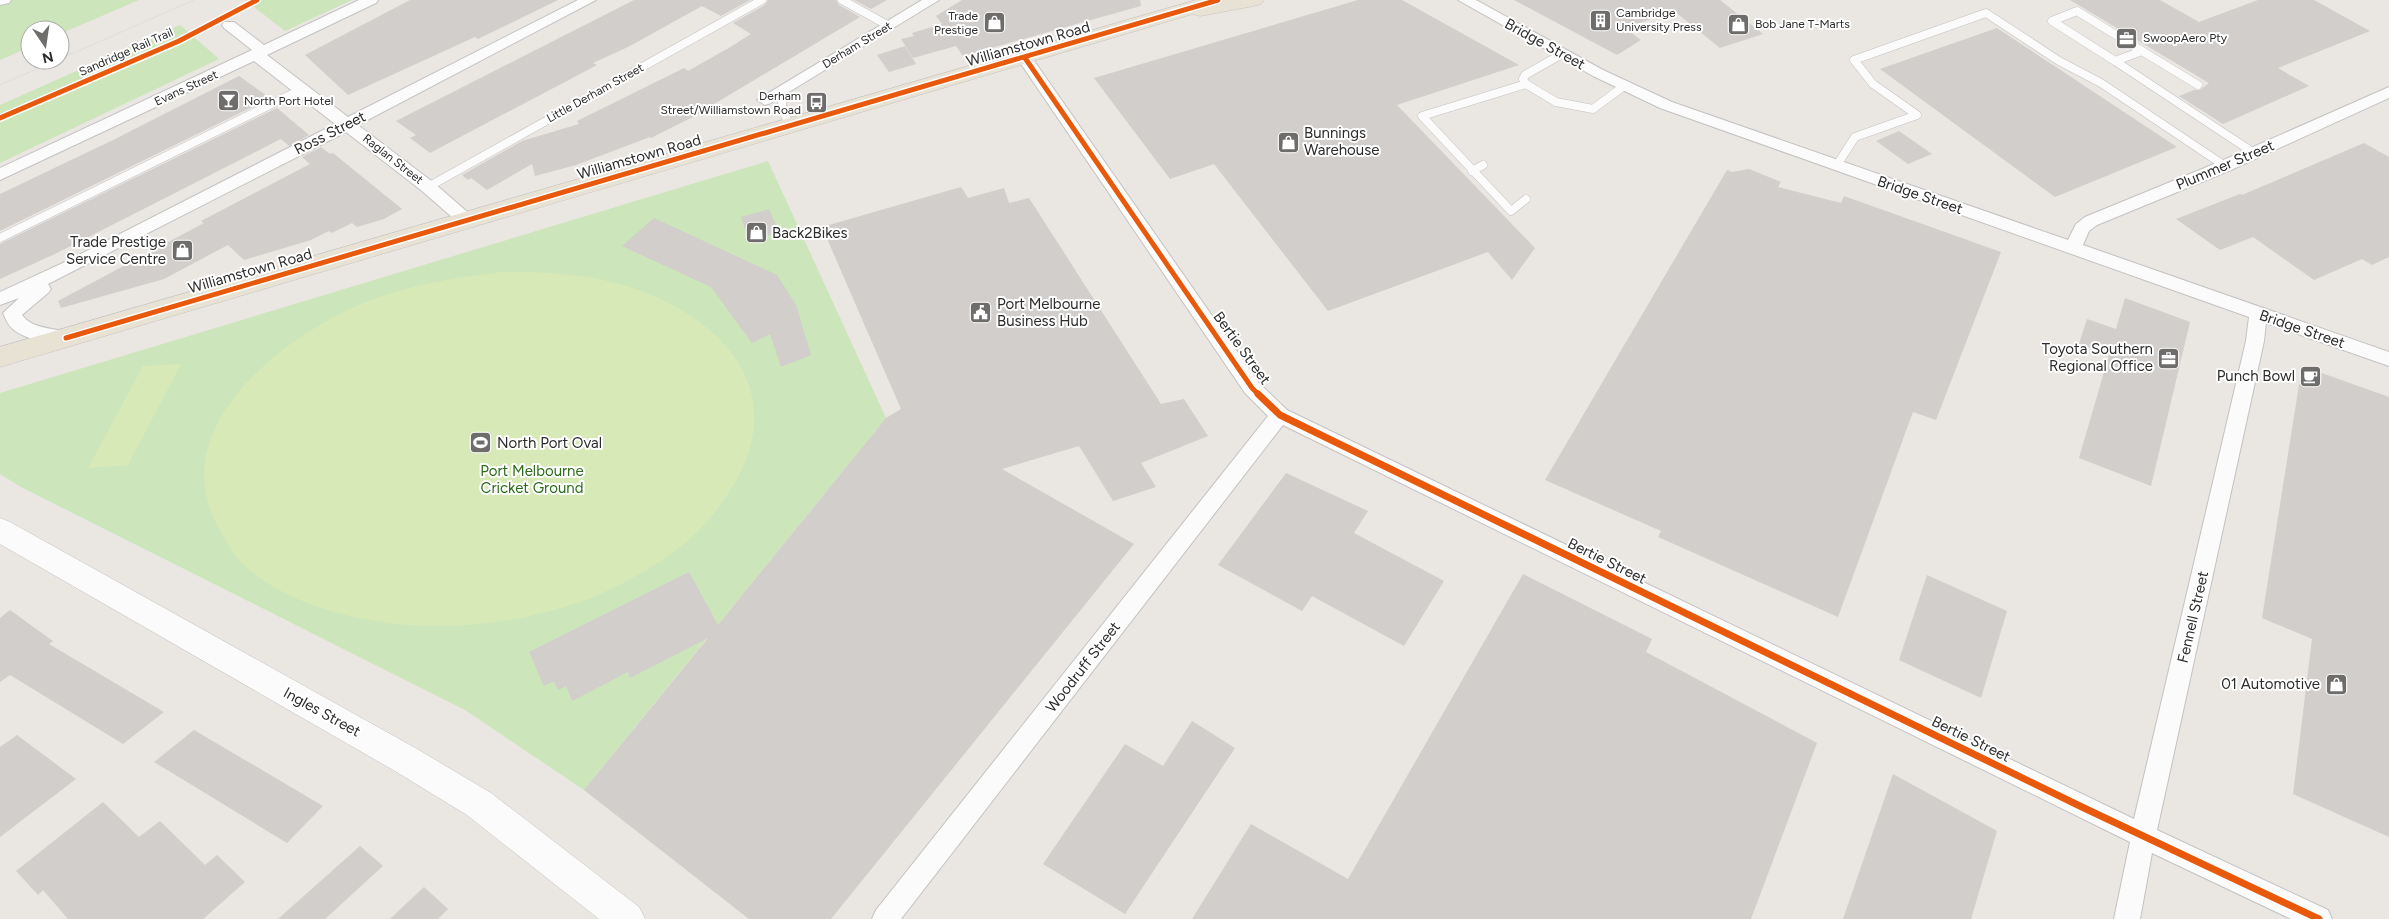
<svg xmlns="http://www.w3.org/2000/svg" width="2389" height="919" font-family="Figtree,sans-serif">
  <rect width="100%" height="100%" fill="#eae6e2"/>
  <!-- green -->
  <g fill="#cde5ba">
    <path d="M 11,0 L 139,0 L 60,34 L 60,30 L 30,30 L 30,47 L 0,60 L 0,5 Z"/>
    <path d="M 245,0 L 352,0 L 285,31 Z"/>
    <path d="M 180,25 L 219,59 L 0,163 L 0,105 Z"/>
    <path d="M 768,161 L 886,418 L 584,790 L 465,710 L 21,487 L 0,474 L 0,393 Z"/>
  </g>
  <!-- pitch -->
  <g fill="#d8e9b8">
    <path d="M 502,272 C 569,271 630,278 688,314 C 756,358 775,423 729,492 C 718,508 707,523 693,536 C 662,563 626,584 588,599 C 526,622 454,631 389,623 C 339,617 275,598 239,560 C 231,552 226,540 220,530 C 157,425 296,325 382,296 C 421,283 461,277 502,272 Z"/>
    <path d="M 181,364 L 128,465 L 88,468 L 143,366 Z"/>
  </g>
  <!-- building -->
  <g fill="#d1cecb">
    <path d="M 410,0 L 558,0 L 478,39 L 475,37 L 348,95 L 305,55 Z"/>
    <path d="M 634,0 L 750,0 L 721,16 L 702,6 L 630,46 L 593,63 L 597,65 L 430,153 L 410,138 L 416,135 L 396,121 Z"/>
    <path d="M 768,0 L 836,0 L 839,5 L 860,17 L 689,119 L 651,138 L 650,137 L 576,165 L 535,176 L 532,164 L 487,190 L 471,178 L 468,180 L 462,175 L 522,141 L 579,124 L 577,121 L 684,68 L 688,71 L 732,46 L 751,34 L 733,23 L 765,5 Z"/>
    <path d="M 854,0 L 887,0 L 871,9 Z"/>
    <path d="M 962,0 L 1140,0 L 1141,6 L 963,56 L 956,46 L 913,58 L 901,39 L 914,36 L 912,33 L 942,24 L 936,16 Z"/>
    <path d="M 1358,0 L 1402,0 L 1519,65 L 1397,105 L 1535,248 L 1512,280 L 1488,252 L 1328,311 L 1214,164 L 1170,179 L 1094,78 Z"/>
    <path d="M 1514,0 L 1720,0 L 1763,34 L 1720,48 L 1674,11 L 1625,28 L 1641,40 L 1617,55 Z"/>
    <path d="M 2070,0 L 2160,0 L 2199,22 L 2258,0 L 2314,0 L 2370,31 L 2278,68 L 2309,86 L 2223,124 L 2179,96 L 2194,90 L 2200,90 L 2209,83 Z"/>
    <path d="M 1997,28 L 2177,147 L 2055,197 L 1880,69 Z"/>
    <path d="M 905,46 L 916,64 L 889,72 L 877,55 Z"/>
    <path d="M 239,76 L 270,98 L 0,231 L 0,194 L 111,141 Z"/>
    <path d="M 277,108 L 309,135 L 289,146 L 281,139 L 57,253 L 0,279 L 0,244 Z"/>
    <path d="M 1899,131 L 1932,154 L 1908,164 L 1876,141 Z"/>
    <path d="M 2364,143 L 2389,157 L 2389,257 L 2372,265 L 2362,259 L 2314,280 L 2253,237 L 2220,250 L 2176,219 L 2240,194 L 2242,195 Z"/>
    <path d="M 321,147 L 330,154 L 333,153 L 402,209 L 384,219 L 357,227 L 352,223 L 332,233 L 329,231 L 311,240 L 244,260 L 228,245 L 164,279 L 61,308 L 58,301 L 204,223 L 201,221 L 310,164 L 302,157 Z"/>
    <path d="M 1749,169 L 1781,182 L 1778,187 L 1841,203 L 1844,196 L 2001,252 L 1936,420 L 1913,412 L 1838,617 L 1658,537 L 1661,531 L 1545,480 L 1727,170 L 1732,172 Z"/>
    <path d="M 961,187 L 968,198 L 1004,188 L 1009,203 L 1029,198 L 1161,404 L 1184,399 L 1208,436 L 1141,463 L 1156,487 L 1113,501 L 1079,446 L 1002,469 L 1134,544 L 831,919 L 749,919 L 584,790 L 708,638 L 630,678 L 628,672 L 572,701 L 566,686 L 558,690 L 554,681 L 544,686 L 529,652 L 689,572 L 718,625 L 886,418 L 901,409 L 822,227 Z"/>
    <path d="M 769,209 L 779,232 L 749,241 L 741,217 Z"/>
    <path d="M 654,218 L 777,275 L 796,305 L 811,355 L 781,367 L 770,334 L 752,343 L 711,287 L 622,246 Z"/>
    <path d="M 2125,298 L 2190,322 L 2151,486 L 2079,458 L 2109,355 L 2079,344 L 2087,319 L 2116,329 Z"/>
    <path d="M 2302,366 L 2389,397 L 2389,837 L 2293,794 L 2312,639 L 2262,618 Z"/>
    <path d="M 1286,473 L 1368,511 L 1354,533 L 1444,581 L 1404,646 L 1312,596 L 1302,611 L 1218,565 Z"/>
    <path d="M 1523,574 L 1652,639 L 1646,652 L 1817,743 L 1751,919 L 1192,919 L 1251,824 L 1348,879 Z"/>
    <path d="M 1927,575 L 2007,611 L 1981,698 L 1899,660 Z"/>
    <path d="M 10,610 L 53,641 L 49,644 L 164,712 L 123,744 L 10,675 L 0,682 L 0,618 Z"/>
    <path d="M 1192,721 L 1235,748 L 1125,914 L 1043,864 L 1125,744 L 1163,766 Z"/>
    <path d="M 194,730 L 323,806 L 287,843 L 154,762 Z"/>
    <path d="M 17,735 L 76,779 L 0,837 L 0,747 Z"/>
    <path d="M 1893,774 L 1997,831 L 1971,919 L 1843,919 Z"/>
    <path d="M 103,802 L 139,837 L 160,821 L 205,865 L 217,855 L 245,882 L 203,919 L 68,919 L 43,890 L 38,895 L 16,871 Z"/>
    <path d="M 360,846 L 383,866 L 325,919 L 278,919 Z"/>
    <path d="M 424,887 L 448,909 L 438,919 L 390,919 Z"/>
  </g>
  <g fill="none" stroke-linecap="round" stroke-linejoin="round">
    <defs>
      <g id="lane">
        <path d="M 842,0 L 889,26"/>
        <path d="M 2077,11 L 2142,51 L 2115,61 L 2052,21 Z"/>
        <path d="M 2142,51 L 2198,85"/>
        <path d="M 1562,54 L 1525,75 L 1523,79 L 1526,84 L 1556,102 L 1593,109 L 1624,86"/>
        <path d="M 2115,61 L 2254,153"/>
        <path d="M 1526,84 L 1422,116 L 1511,211 L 1526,199"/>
        <path d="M 782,91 L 782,109 L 790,126"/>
        <path d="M 1837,165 L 1855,137 L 1917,115 L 1873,84 L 1854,60 L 1986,13 L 2059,61 L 2101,83 L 2225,166"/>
        <path d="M 1472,171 L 1483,165"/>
        <path d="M 428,187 L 762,0"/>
        <path d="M 0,238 L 302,89"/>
      </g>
      <g id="street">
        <path d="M 0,0 L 11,0 L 9,3 L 0,5 Z"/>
        <path d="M 359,0 L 378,0 L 376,3 L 267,55 L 348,117 L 578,0 L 596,0 L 358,125 L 434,183 L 472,216 L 475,220 L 472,224 L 460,224 L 422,191 L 346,132 L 48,284 L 51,289 L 48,293 L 22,315 C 33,330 56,328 73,333 L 75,338 L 73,343 C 58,347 26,340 14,330 C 8,326 6,319 3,313 L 19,298 L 0,305 L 0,292 L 65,262 L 335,124 L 254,61 L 0,180 L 0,168 L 252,50 L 224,28 L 222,25 L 224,22 L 234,22 L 264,45 Z"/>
        <path d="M 922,0 L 939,0 L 771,103 L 765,105 L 757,100 Z"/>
        <path d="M 1458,0 L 1476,0 L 1603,70 L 1672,102 L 2068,240 L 2076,224 L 2085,217 L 2219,162 L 2389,87 L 2389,98 L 2231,170 L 2097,225 L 2089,231 L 2083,245 L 2389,352 L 2389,366 L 2266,323 L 2264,341 L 2157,830 L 2328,910 L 2332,919 L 2291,919 L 2152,853 L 2140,919 L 2114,919 L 2130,842 L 1283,425 L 901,919 L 872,919 L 876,910 L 1268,416 L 1245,393 L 1017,58 L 1025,53 L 1030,55 L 1259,383 L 1287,410 L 2134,819 L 2246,341 L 2249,317 L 1660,108 L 1593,76 Z"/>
      </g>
      <path id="secondary" d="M 0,518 L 10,522 L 417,749 L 491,793 L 639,907 L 645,919 L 599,919 L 467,815 L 395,771 L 0,544 Z"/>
      <path id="primary" d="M 1196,0 L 1264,0 L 1261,4 L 1254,6 L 1200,16 L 1193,14 L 0,367 L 0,347 Z"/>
    </defs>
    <!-- lane casing -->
    <use href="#lane" stroke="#c3c2c3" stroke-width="9"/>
    <!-- street casing -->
    <use href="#street" stroke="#c3c2c3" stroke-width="2"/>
    <!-- secondary casing -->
    <use href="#secondary" stroke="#c3c2c3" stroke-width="1"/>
    <!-- primary casing -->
    <use href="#primary" stroke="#c6c4c2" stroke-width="1"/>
    <!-- lane -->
    <use href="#lane" stroke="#fcfbfb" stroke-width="8"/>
    <!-- street -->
    <use href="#street" fill="#fcfbfb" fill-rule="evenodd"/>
    <!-- secondary -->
    <use href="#secondary" fill="#fcfbfb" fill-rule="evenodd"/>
    <!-- primary -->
    <use href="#primary" fill="#e7e2d4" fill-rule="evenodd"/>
    <!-- tram -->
    <g stroke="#dededf" stroke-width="1">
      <path d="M 60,59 L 194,0"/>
      <path d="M 0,85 L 57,60"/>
    </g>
    <defs>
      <g id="cycleway-far1">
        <path d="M 1025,58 L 1252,388 L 1259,395"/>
        <path d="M 0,118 L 179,41 L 257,0"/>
        <path d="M 66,338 L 1218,0"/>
      </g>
      <path id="cycleway" d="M 1258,394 L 1280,415 L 2084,808 L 2319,919"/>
    </defs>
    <!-- cycleway-far1 casing -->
    <use href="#cycleway-far1" stroke="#fff" stroke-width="8"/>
    <!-- cycleway casing -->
    <use href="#cycleway" stroke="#fff" stroke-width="10"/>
    <!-- cycleway-far1 -->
    <use href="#cycleway-far1" stroke="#e8590c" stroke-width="5"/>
    <!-- cycleway -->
    <use href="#cycleway" stroke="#e8590c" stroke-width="7"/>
  </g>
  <!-- icons -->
  <defs>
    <symbol id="building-square" viewBox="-11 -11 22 22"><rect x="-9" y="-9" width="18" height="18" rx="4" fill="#6e6d6c" stroke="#fff"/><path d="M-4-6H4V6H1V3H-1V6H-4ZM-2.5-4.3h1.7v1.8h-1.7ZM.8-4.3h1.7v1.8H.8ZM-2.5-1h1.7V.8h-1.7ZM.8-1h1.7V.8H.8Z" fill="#fff"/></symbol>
    <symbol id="shop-square" viewBox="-11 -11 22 22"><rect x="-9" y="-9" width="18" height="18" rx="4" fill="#6e6d6c" stroke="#fff"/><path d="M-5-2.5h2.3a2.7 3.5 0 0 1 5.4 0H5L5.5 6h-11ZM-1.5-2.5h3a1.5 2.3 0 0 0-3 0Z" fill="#fff"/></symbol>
    <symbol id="office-square" viewBox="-11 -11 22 22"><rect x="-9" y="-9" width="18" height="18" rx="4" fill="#6e6d6c" stroke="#fff"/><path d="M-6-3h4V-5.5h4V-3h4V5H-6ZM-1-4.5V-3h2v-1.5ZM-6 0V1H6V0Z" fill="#fff"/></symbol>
    <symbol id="bar-square" viewBox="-11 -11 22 22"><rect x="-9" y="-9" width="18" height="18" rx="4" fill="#6e6d6c" stroke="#fff"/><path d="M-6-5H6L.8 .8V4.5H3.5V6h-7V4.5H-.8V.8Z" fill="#fff"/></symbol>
    <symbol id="bus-square" viewBox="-11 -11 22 22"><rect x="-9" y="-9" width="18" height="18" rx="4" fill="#6e6d6c" stroke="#fff"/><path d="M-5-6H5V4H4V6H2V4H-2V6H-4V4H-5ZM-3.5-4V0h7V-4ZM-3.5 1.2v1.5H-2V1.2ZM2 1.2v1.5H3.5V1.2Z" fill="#fff"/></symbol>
    <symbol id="civic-square" viewBox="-11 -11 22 22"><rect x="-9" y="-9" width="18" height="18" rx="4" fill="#6e6d6c" stroke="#fff"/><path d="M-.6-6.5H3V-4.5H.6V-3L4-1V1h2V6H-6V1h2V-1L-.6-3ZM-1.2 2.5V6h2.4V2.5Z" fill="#fff"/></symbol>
    <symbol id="cafe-square" viewBox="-11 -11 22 22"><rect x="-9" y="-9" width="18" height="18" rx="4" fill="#6e6d6c" stroke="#fff"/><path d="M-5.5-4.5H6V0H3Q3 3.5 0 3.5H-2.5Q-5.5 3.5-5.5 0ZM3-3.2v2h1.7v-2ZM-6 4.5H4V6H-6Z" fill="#fff"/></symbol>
    <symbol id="stadium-square" viewBox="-11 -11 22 22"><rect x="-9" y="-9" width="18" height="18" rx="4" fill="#6e6d6c" stroke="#fff"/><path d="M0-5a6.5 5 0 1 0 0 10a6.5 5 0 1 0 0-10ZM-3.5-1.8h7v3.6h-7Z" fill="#fff"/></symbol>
  </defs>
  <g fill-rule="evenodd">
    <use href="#building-square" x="1588" y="8" width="25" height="25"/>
    <use href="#shop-square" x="982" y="10" width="25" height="25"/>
    <use href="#shop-square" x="1726" y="12" width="25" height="25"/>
    <use href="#office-square" x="2114" y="26" width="25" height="25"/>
    <use href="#bar-square" x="216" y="88" width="25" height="25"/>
    <use href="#bus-square" x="804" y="90" width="25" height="25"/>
    <use href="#shop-square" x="1276" y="130" width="25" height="25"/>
    <use href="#shop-square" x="744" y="220" width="25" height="25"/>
    <use href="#shop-square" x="170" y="238" width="25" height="25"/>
    <use href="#civic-square" x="968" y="300" width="25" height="25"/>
    <use href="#office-square" x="2156" y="346" width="25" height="25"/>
    <use href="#cafe-square" x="2298" y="364" width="25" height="25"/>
    <use href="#stadium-square" x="468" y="430" width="25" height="25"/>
    <use href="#shop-square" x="2324" y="672" width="25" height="25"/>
  </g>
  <g text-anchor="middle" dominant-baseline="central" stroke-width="4" stroke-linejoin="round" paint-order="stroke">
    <!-- far-poi labels -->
    <g font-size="12" fill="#2c2c2c" stroke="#fff" text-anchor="start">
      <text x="1616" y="13">Cambridge<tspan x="1616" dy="14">University Press</tspan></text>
      <text x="978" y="16" text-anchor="end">Trade<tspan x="978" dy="14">Prestige</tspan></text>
      <text x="1755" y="24">Bob Jane T-Marts</text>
      <text x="2143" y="38">SwoopAero Pty</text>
      <text x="801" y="96" text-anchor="end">Derham<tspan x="801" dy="14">Street/Williamstown Road</tspan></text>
      <text x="244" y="101">North Port Hotel</text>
    </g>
    <!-- far-street labels -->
    <g font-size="12" fill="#2c2c2c" stroke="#fff">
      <text transform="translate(857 45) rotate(-31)">Derham Street</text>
      <text transform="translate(126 52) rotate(-24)">Sandridge Rail Trail</text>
      <text transform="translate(186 88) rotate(-25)">Evans Street</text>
      <text transform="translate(595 93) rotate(-29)">Little Derham Street</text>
      <text transform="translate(393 159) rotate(38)">Raglan Street</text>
    </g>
    <!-- street labels -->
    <g font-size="15" fill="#2c2c2c" stroke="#fff">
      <text transform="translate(1028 44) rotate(-16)">Williamstown Road</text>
      <text transform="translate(1545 44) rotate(29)">Bridge Street</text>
      <text transform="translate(330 133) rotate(-27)">Ross Street</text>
      <text transform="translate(639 157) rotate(-16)">Williamstown Road</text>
      <text transform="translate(2225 165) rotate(-23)">Plummer Street</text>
      <text transform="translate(1920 195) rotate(19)">Bridge Street</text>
      <text transform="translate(250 271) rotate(-16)">Williamstown Road</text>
      <text transform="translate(2302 329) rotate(19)">Bridge Street</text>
      <text transform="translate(1242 348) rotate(54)">Bertie Street</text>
      <text transform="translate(1607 561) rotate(26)">Bertie Street</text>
      <text transform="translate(2193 617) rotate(-77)">Fennell Street</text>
      <text transform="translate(1083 667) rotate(-52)">Woodruff Street</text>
      <text transform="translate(322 712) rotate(29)">Ingles Street</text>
      <text transform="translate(1971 739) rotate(26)">Bertie Street</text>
    </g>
    <!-- poi labels -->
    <g font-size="15" fill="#2c2c2c" stroke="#fff" text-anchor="start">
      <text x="1304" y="133">Bunnings<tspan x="1304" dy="17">Warehouse</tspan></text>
      <text x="772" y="233">Back2Bikes</text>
      <text x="166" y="242" text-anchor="end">Trade Prestige<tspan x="166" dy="17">Service Centre</tspan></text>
      <text x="997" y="304">Port Melbourne<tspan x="997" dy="17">Business Hub</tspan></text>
      <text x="2153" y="349" text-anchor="end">Toyota Southern<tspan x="2153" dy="17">Regional Office</tspan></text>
      <text x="2295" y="376" text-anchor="end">Punch Bowl</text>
      <text x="497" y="443">North Port Oval</text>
      <text x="2320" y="684" text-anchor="end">01 Automotive</text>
    </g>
    <!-- park labels -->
    <g font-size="15" fill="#2c6b19" stroke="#fff">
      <text x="532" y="471">Port Melbourne<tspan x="532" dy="17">Cricket Ground</tspan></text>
    </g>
  </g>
  <!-- north arrow -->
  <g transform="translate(45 45) rotate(167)"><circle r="24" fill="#ffffff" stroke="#ababab"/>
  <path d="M0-4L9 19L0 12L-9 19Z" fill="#6e6d6c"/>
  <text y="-8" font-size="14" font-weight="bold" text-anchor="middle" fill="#2c2c2c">N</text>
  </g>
</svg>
